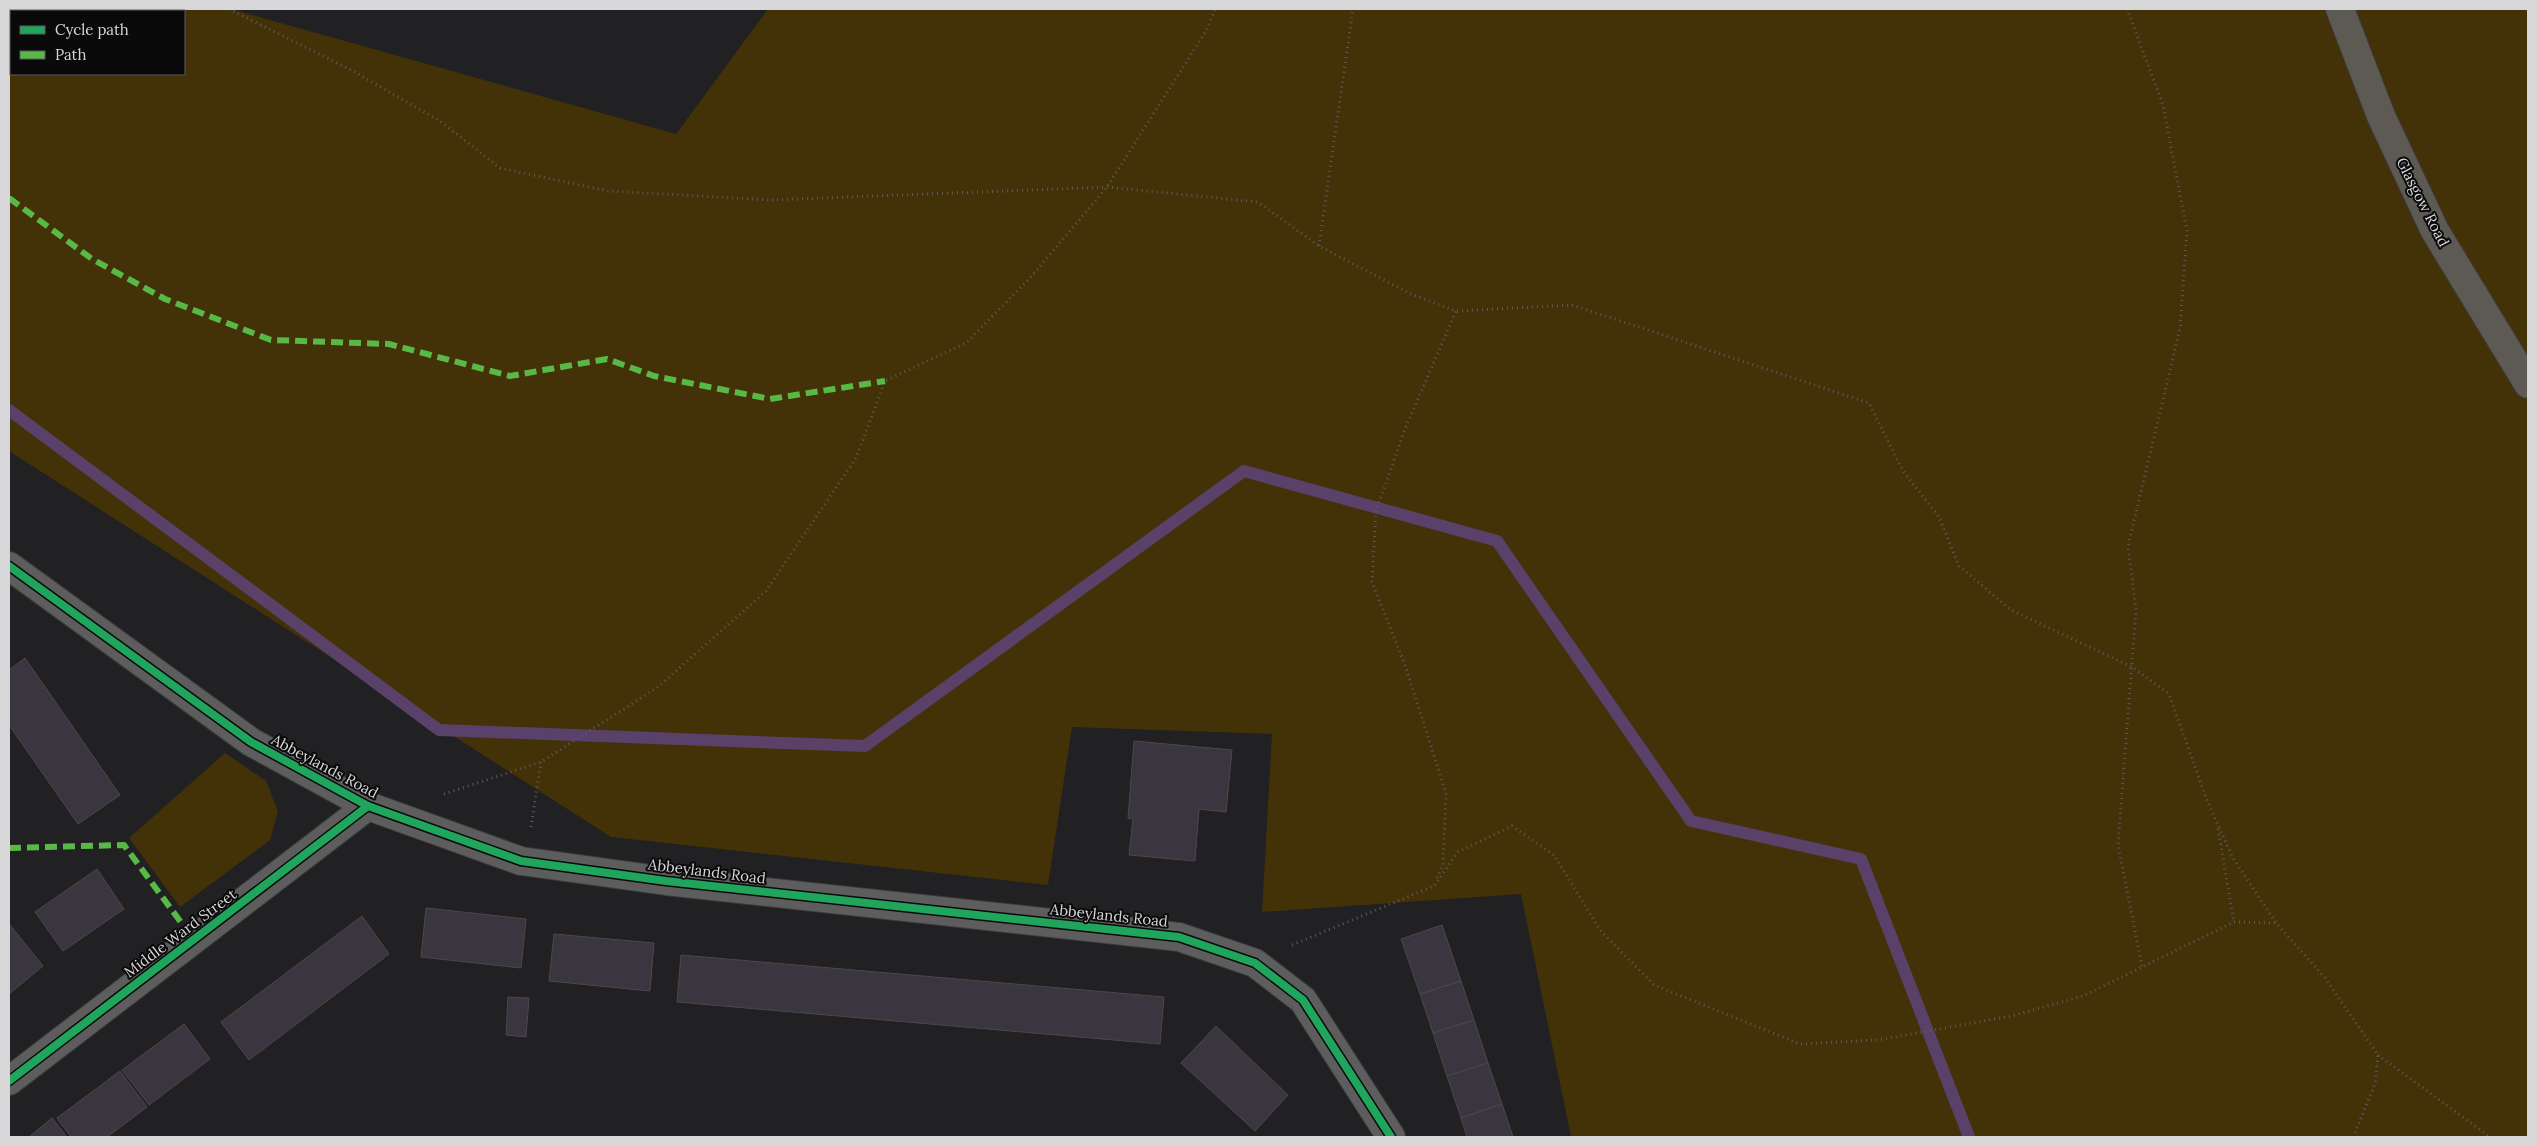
<svg xmlns="http://www.w3.org/2000/svg" width="2537" height="1146" font-family="Lora,serif">
  <rect width="100%" height="100%" fill="#212022"/>
  <!-- green -->
  <g fill="#433107" fill-rule="evenodd">
    <path d="M 9,9 L 231,9 L 676,134 L 768,9 L 2528,9 L 2528,1137 L 1571,1137 L 1521,894 L 1262,912 L 1272,734 L 1072,727 L 1048,885 L 611,837 L 9,451 ZM 11,11 L 184,11 L 184,74 L 11,74 Z"/>
    <path d="M 225,753 L 266,781 L 278,811 L 270,840 L 180,907 L 129,838 Z"/>
  </g>
  <g fill="none" stroke-linecap="round" stroke-linejoin="round">
    <!-- stream -->
    <path stroke="#5a416a" stroke-width="12" d="M 9,410 L 439,730 L 865,746 L 1244,471 L 1497,541 L 1691,821 L 1861,859 L 1969,1137"/>
  </g>
  <!-- building -->
  <g fill="#3a353e" stroke="#4a494b">
    <path d="M 25,658 L 120,795 L 78,824 L 9,725 L 9,670 Z"/>
    <path d="M 1134,741 L 1232,750 L 1226,812 L 1199,809 L 1195,861 L 1129,855 L 1133,819 L 1128,818 Z"/>
    <path d="M 97,869 L 124,909 L 63,951 L 35,912 Z"/>
    <path d="M 426,908 L 526,919 L 521,968 L 421,957 Z"/>
    <path d="M 362,916 L 389,954 L 249,1060 L 221,1022 Z"/>
    <path d="M 10,925 L 43,966 L 9,994 L 9,927 Z"/>
    <path d="M 1442,925 L 1461,981 L 1420,994 L 1401,939 Z"/>
    <path d="M 554,934 L 654,943 L 650,991 L 549,981 Z"/>
    <path d="M 681,955 L 1164,997 L 1160,1044 L 677,1002 Z"/>
    <path d="M 1461,981 L 1474,1020 L 1433,1033 L 1420,994 Z"/>
    <path d="M 508,997 L 529,998 L 526,1037 L 506,1035 Z"/>
    <path d="M 1474,1020 L 1488,1063 L 1447,1076 L 1433,1033 Z"/>
    <path d="M 184,1024 L 210,1059 L 149,1105 L 122,1070 Z"/>
    <path d="M 1216,1026 L 1288,1095 L 1255,1131 L 1181,1063 Z"/>
    <path d="M 1488,1063 L 1502,1104 L 1461,1118 L 1447,1076 Z"/>
    <path d="M 120,1071 L 147,1107 L 107,1137 L 71,1137 L 57,1118 Z"/>
    <path d="M 1502,1104 L 1513,1137 L 1467,1137 L 1461,1118 Z"/>
    <path d="M 52,1118 L 67,1137 L 29,1137 Z"/>
  </g>
  <g fill="none" stroke-linecap="round" stroke-linejoin="round">
    <defs>
      <g id="minor">
        <path d="M 9,566 L 251,742 L 368,806 L 521,861 L 666,881 L 1179,937 L 1255,963 L 1303,1000 L 1391,1137"/>
        <path d="M 9,1081 L 368,806"/>
      </g>
      <path id="primary" d="M 2340,9 L 2381,116 L 2435,231 L 2528,384"/>
    </defs>
    <!-- minor casing -->
    <use href="#minor" stroke="#3c3b3c" stroke-width="30"/>
    <!-- primary casing -->
    <use href="#primary" stroke="#3c3b3c" stroke-width="30"/>
    <!-- path -->
    <g stroke="#5c5b5d" stroke-width="3" stroke-dasharray="1 4" stroke-linecap="butt">
      <path d="M 229,9 L 351,70 L 440,121 L 500,168 L 608,191 L 772,200 L 1107,187 L 1258,202 L 1319,246 L 1411,294 L 1456,311 L 1572,305 L 1869,403 L 1903,471 L 1939,517 L 1959,566 L 2011,610 L 2132,667 L 2169,694 L 2208,803 L 2233,858 L 2276,923 L 2325,978 L 2378,1055 L 2375,1084 L 2353,1137"/>
      <path d="M 2127,9 L 2163,105 L 2187,231 L 2180,328 L 2128,546 L 2136,610 L 2118,845 L 2142,966"/>
      <path d="M 1319,246 L 1353,9"/>
      <path d="M 444,794 L 541,762 L 658,687 L 766,591 L 856,458 L 885,381 L 966,343 L 1030,278 L 1107,187 L 1206,31 L 1215,9"/>
      <path d="M 531,827 L 541,762"/>
      <path d="M 2218,829 L 2234,922"/>
      <path d="M 1437,878 L 1443,865 L 1446,793 L 1405,665 L 1372,582 L 1376,511 L 1405,429 L 1456,311"/>
      <path d="M 1292,945 L 1434,886 L 1458,852 L 1512,826 L 1554,855 L 1600,930 L 1654,985 L 1800,1044 L 1878,1040 L 2011,1016 L 2083,996 L 2234,922 L 2275,923"/>
      <path d="M 2378,1055 L 2490,1137"/>
    </g>
    <!-- minor -->
    <use href="#minor" stroke="#5e5d5e" stroke-width="28"/>
    <!-- primary -->
    <use href="#primary" stroke="#5d5953" stroke-width="28"/>
    <!-- quiet -->
    <g stroke="#58b947" stroke-width="6" stroke-dasharray="12 6" stroke-linecap="butt">
      <path d="M 9,198 L 92,259 L 165,299 L 271,340 L 389,344 L 510,376 L 607,359 L 654,376 L 770,399 L 885,381"/>
      <path d="M 9,848 L 124,845 L 194,940"/>
    </g>
    <defs>
      <g id="cycleway">
        <path d="M 9,566 L 251,742 L 368,806 L 521,861 L 666,881 L 1179,937 L 1255,963 L 1303,1000 L 1391,1137"/>
        <path d="M 9,1081 L 368,806"/>
      </g>
    </defs>
    <!-- cycleway casing -->
    <use href="#cycleway" stroke="#0b0a0b" stroke-width="11"/>
    <!-- cycleway -->
    <use href="#cycleway" stroke="#20a55d" stroke-width="8"/>
  </g>
  <g text-anchor="middle" dominant-baseline="central" stroke-width="4" stroke-linejoin="round" paint-order="stroke">
    <!-- street labels -->
    <g font-size="15" fill="#d7d6d8" stroke="#0b0a0b">
      <text transform="translate(2423 202) rotate(63)">Glasgow Road</text>
      <text transform="translate(325 766) rotate(28)">Abbeylands Road</text>
      <text transform="translate(707 871) rotate(7)">Abbeylands Road</text>
      <text transform="translate(1109 915) rotate(6)">Abbeylands Road</text>
      <text transform="translate(180 933) rotate(-37)">Middle Ward Street</text>
    </g>
  </g>
  <!-- border -->
  <rect width="2537" height="1146" fill="none" stroke="#d7d6d8" stroke-width="20"/>
  <!-- legend -->
  <rect x="10" y="10" width="175" height="65" fill="#0b0a0b" stroke="#5d5c5d"/>
  <rect x="20" y="26" width="25" height="8" fill="#20a55d" stroke="#5d5c5d"/>
  <text x="55" y="35" font-size="15" fill="#d7d6d8">Cycle path</text>
  <rect x="20" y="51" width="25" height="8" fill="#58b947" stroke="#5d5c5d"/>
  <text x="55" y="60" font-size="15" fill="#d7d6d8">Path</text>
</svg>
